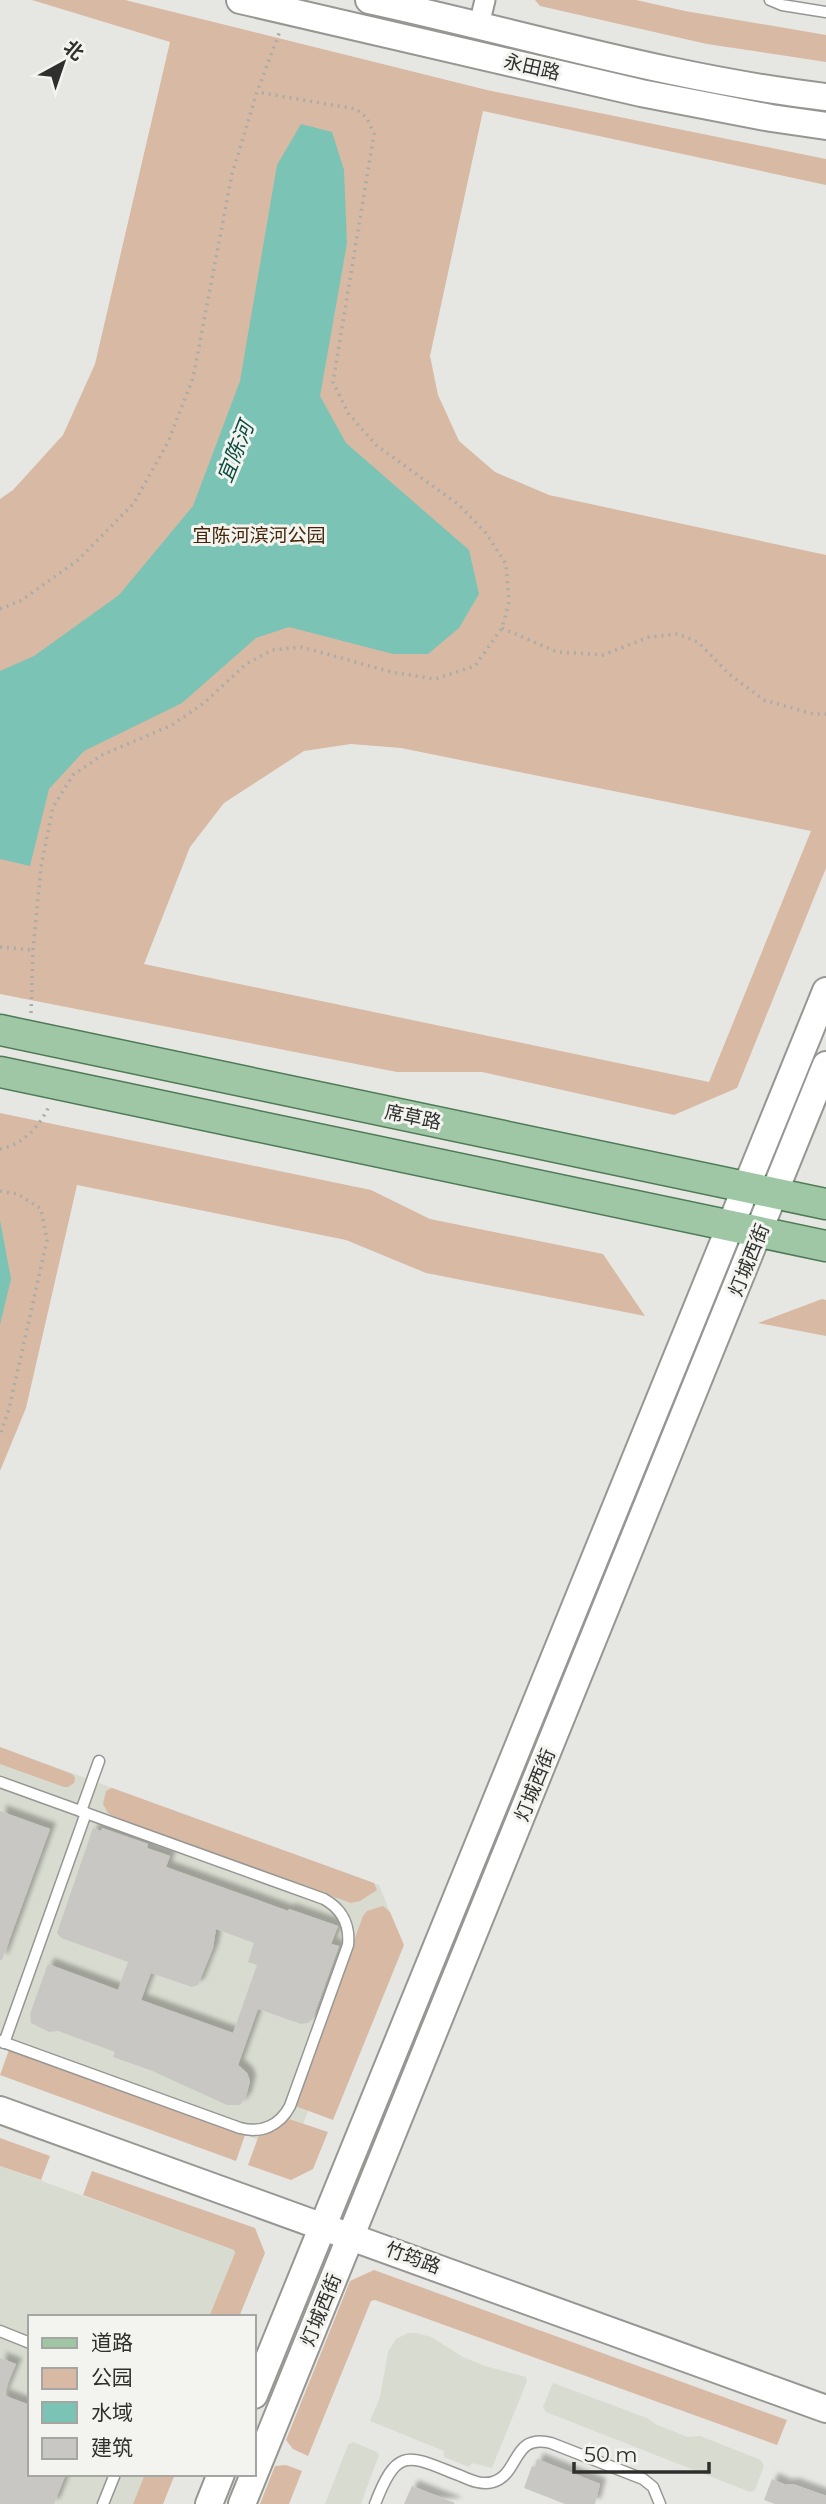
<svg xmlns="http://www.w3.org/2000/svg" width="826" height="2504" font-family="Montserrat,'Noto Sans SC',sans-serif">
  <defs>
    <filter id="shadow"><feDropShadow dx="6" dy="-6" stdDeviation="2" flood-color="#0004"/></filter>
  </defs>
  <rect width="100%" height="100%" fill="#e6e7e2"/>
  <!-- built -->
  <g fill="#d8dbcf">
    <path d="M 0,1747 L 379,1885 L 389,1910 L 293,2149 L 289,2151 L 0,2046 Z"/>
    <path d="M 0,2166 L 234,2250 L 235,2253 L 209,2317 L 30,2317 L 30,2474 L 145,2474 L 133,2504 L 0,2504 Z"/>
    <path d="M 408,2333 L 416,2333 L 431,2337 L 463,2357 L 485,2366 L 526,2377 L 527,2381 L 492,2468 L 472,2463 L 469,2467 L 444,2457 L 444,2451 L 370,2421 L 380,2397 L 388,2352 L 396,2339 Z"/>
    <path d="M 553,2383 L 647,2418 L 657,2425 L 688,2437 L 700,2436 L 761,2460 L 764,2466 L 755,2490 L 750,2492 L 546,2412 L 543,2407 Z"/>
    <path d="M 353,2442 L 377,2452 L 379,2455 L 361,2504 L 325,2504 L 348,2445 Z"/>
  </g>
  <!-- green -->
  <g fill="#d8b9a4" fill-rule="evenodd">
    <path d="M 32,0 L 125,0 L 487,90 L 826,159 L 826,185 L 483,111 L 430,356 L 438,395 L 459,441 L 495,472 L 549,495 L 826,555 L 826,868 L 737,1088 L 674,1115 L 482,1072 L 397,1072 L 0,994 L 0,499 L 13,490 L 63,435 L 95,364 L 170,42 ZM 351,744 L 401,748 L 811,831 L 709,1082 L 144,964 L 190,847 L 224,803 L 304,751 Z"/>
    <path d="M 535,0 L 636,0 L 685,11 L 826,35 L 826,62 L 707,44 L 540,6 Z"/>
    <path d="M 0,1113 L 371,1190 L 430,1219 L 603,1254 L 645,1316 L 426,1273 L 346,1240 L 77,1185 L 26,1408 L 0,1471 Z"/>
    <path d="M 822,1299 L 826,1300 L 826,1336 L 758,1323 Z"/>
    <path d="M 0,1747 L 72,1774 L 75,1778 L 74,1783 L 68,1787 L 64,1787 L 0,1764 Z"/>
    <path d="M 112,1788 L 374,1883 L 377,1890 L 360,1901 L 351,1903 L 116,1818 L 108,1813 L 103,1804 L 106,1791 Z"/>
    <path d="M 383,1906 L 390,1912 L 404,1945 L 333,2120 L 298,2107 L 295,2104 L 363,1916 L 367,1911 Z"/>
    <path d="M 9,2050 L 245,2135 L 236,2161 L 0,2075 Z"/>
    <path d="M 289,2119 L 328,2132 L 313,2169 L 291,2180 L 248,2165 L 259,2135 L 277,2129 Z"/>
    <path d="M 0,2138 L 50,2156 L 41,2180 L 0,2166 Z"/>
    <path d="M 92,2171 L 255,2228 L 265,2253 L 239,2317 L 209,2317 L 235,2253 L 234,2250 L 83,2195 Z"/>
    <path d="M 374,2270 L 787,2420 L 777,2445 L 375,2300 L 371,2301 L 308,2456 L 293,2449 L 286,2440 L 350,2281 Z"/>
    <path d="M 286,2465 L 302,2471 L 289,2504 L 260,2504 L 275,2466 Z"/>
    <path d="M 145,2474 L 175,2474 L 163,2504 L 133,2504 Z"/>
  </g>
  <!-- water -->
  <g fill="#7bc3b4">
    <path d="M 301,124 L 332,132 L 344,170 L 347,243 L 320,396 L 346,443 L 469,550 L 479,594 L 459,628 L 428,654 L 393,654 L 289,627 L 256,638 L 182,703 L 84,751 L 49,789 L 30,866 L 0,859 L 0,671 L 34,656 L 119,595 L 193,506 L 240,381 L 277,165 Z"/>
    <path d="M 0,1220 L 11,1279 L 0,1325 Z"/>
  </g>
  <!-- building -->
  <g fill="#c9c7c3" fill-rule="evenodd" filter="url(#shadow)">
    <path d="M 0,1811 L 50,1829 L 2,1960 L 0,1960 Z"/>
    <path d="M 93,1828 L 101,1831 L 102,1828 L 148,1844 L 147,1848 L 170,1856 L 166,1867 L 288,1911 L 289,1909 L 338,1926 L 331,1944 L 339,1946 L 313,2018 L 308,2023 L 301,2024 L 258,2009 L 238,2065 L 247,2073 L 250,2081 L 246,2097 L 240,2105 L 227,2105 L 150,2070 L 113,2057 L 115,2052 L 58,2031 L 49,2032 L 31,2023 L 30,2014 L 48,1964 L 118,1990 L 128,1962 L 61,1938 L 57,1933 ZM 216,1929 L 254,1943 L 248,1962 L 257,1965 L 233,2033 L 141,2000 L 151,1973 L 192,1987 L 198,1985 L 213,1948 Z"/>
    <path d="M 0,2358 L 16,2364 L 3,2395 L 30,2405 L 30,2474 L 66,2474 L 54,2504 L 0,2504 Z"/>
    <path d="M 537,2459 L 600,2484 L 595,2504 L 565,2504 L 524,2488 L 532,2466 L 535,2467 Z"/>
    <path d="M 772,2479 L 786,2485 L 793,2484 L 826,2496 L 826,2504 L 775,2504 L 764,2500 Z"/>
    <path d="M 412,2486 L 455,2503 L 454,2504 L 404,2504 Z"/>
  </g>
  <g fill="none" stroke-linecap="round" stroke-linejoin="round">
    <defs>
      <g id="lane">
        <path d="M 770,0 L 782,5 L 826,12"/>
        <path d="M 0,1782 L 324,1899 C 342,1909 350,1925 348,1945 L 290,2106 C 280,2125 262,2134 240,2128 L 0,2041"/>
        <path d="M 81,1811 L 99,1761"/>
        <path d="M 4,2043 L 86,1813"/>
        <path d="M 0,2331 L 30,2343"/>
        <path d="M 103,2504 L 115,2474"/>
        <path d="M 375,2504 C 398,2444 409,2456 461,2476 C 472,2481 482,2485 493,2482 C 520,2474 512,2433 551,2443 L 643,2479 L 653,2487 L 660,2504"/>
      </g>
      <path id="street" d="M 479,25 L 485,0"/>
      <g id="secondary">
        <path d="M 240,0 L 641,93 L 771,118 L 826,126"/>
        <path d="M 369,0 C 521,33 671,79 826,97"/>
        <path d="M 0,2110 L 826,2409"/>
        <path d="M 254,2395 L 826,991"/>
        <path d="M 209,2504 L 221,2474"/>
        <path d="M 242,2504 L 826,1065"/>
      </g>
      <g id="primary">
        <path d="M 0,1030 L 826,1204"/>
        <path d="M 0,1072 L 826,1246"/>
      </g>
    </defs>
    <!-- lane casing -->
    <use href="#lane" stroke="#969793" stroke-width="13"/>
    <!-- street casing -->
    <use href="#street" stroke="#969793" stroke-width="23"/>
    <!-- secondary casing -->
    <use href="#secondary" stroke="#969793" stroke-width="30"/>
    <!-- primary casing -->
    <use href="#primary" stroke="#4e7a55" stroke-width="33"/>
    <!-- path -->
    <g stroke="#abaca8" stroke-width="3.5" stroke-dasharray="2 5" stroke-linecap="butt">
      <path d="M 0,609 L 22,600 L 78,560 L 134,503 L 168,442 L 193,378 L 232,174 L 257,92 L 280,31"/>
      <path d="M 502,628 L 557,652 L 603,655 L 649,637 L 678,634 L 698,642 L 729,674 L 764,700 L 813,714 L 826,714"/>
      <path d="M 0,947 L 33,950"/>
      <path d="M 31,1013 L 33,950 L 41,867 L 53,807 L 73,775 L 102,755 L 172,725 L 204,703 L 246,664 L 272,650 L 302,647 L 391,672 L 435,679 L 475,666 L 502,628 L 509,602 L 506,564 L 486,533 L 459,505 L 376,445 L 348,413 L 333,382 L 374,134 L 367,118 L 356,109 L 257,92"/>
      <path d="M 0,1149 C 23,1145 40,1126 49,1106"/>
      <path d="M 0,1191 L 18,1194 L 41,1209 L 47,1240 L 9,1409 L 0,1435"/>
    </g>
    <!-- lane -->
    <use href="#lane" stroke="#fff" stroke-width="10"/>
    <!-- street -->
    <use href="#street" stroke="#fff" stroke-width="19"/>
    <!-- secondary -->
    <use href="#secondary" stroke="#fff" stroke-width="26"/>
    <!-- primary -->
    <use href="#primary" stroke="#9fc7a6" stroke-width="30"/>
  </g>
  <g text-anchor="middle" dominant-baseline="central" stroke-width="6" stroke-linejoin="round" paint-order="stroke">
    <!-- street labels -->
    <g font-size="19" fill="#2f302e" stroke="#f3f4ef">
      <text transform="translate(532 67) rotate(13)">永田路</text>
      <text transform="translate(413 1117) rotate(12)">席草路</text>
      <text transform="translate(749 1260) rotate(-68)">灯城西街</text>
      <text transform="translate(535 1785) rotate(-68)">灯城西街</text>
      <text transform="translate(413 2258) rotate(20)">竹筠路</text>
      <text transform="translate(321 2310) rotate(-68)">灯城西街</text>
    </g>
    <!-- park labels -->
    <g font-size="19" fill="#462409" stroke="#f3f4ef">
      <text x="259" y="535">宜陈河滨河公园</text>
    </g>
    <!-- water labels -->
    <g font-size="21" font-style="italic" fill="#0a4b41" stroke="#f3f4ef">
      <text transform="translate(235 452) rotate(-68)">宜陈河</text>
    </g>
  </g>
  <!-- legend -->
  <rect x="28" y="2315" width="228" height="161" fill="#f3f4ef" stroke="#a5a6a2" stroke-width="2"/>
  <rect x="42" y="2338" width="35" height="10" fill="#9fc7a6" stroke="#a5a6a2" stroke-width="2"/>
  <text x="91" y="2350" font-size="21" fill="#2f302e">道路</text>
  <rect x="42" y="2368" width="35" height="21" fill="#d8b9a4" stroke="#a5a6a2" stroke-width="2"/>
  <text x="91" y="2385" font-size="21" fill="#2f302e">公园</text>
  <rect x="42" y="2402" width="35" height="21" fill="#7bc3b4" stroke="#a5a6a2" stroke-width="2"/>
  <text x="91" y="2420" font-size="21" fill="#2f302e">水域</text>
  <rect x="42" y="2438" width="35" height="21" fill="#c9c7c3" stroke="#a5a6a2" stroke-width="2"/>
  <text x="91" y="2455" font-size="21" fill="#2f302e">建筑</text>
  <!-- north arrow -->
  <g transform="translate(63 63) rotate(40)" stroke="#f3f4ef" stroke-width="5" paint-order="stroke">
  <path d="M0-5L12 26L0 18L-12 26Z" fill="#2f302e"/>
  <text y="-10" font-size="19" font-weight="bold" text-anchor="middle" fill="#2f302e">北</text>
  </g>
  <!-- scale -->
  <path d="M574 2462v10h135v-10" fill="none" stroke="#2f302e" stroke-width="3.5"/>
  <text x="584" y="2462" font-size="21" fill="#2f302e" stroke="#f3f4ef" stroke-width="5" paint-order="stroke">50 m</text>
</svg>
